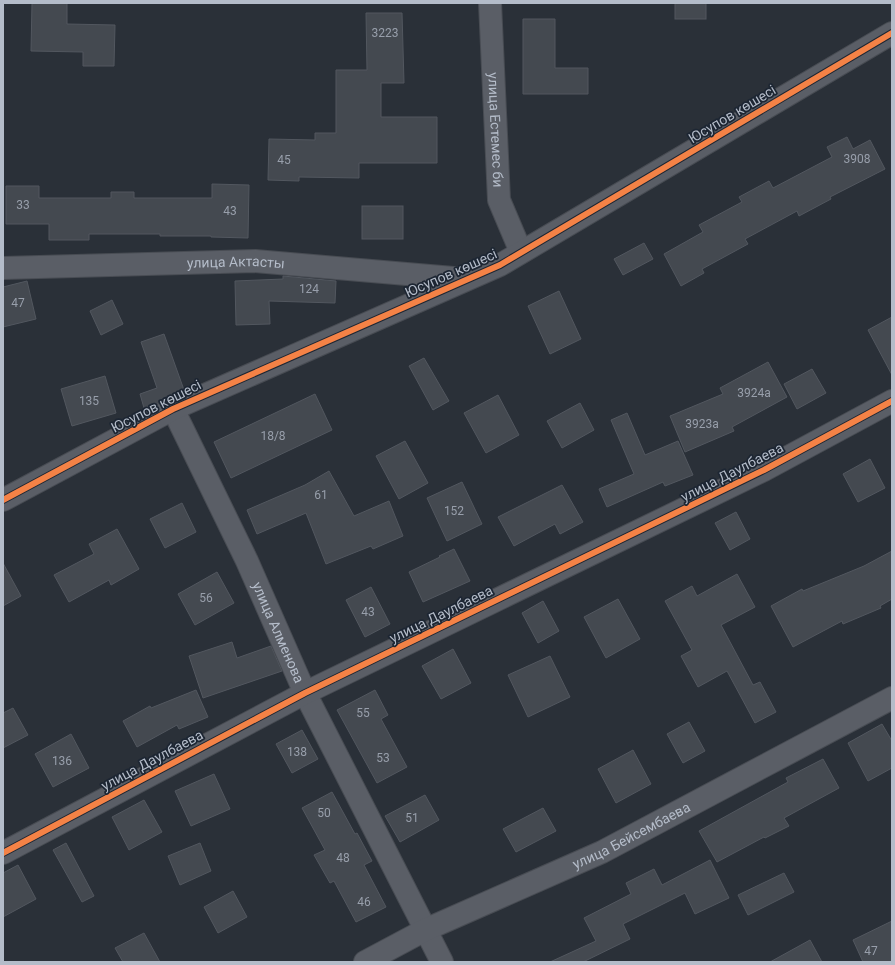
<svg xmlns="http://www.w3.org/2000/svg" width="895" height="965" font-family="Roboto,sans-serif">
  <rect width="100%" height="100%" fill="#2a3038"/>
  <!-- building -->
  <g fill="#444950" stroke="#52575f">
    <path d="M 32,3 L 67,3 L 67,24 L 115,25 L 114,66 L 83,66 L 83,52 L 31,51 Z"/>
    <rect x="675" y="3" width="31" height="16"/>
    <path d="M 366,13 L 402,13 L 404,83 L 381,83 L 381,117 L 437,117 L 437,163 L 359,163 L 359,178 L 299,177 L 299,181 L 268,180 L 269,139 L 315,140 L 315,133 L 336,133 L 336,70 L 367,70 Z"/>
    <path d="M 523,19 L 555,19 L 555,68 L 588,68 L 588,94 L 523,94 Z"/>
    <path d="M 847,137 L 853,149 L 870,140 L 885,169 L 830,197 L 831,199 L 799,216 L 797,211 L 745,239 L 748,244 L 702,269 L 704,273 L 681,286 L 664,254 L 703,232 L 699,225 L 742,202 L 739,197 L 769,181 L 773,188 L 832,157 L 827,147 Z"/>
    <path d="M 212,184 L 249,185 L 248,238 L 211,237 L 211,236 L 160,236 L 160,234 L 89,234 L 89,240 L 49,240 L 49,224 L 6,224 L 6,186 L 39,186 L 39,198 L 111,198 L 111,192 L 134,192 L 134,198 L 212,198 Z"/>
    <rect x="362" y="206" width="41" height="33"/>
    <path d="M 644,243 L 653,259 L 623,275 L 614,259 Z"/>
    <path d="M 283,276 L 336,281 L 335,303 L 269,301 L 270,324 L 236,325 L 235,281 L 283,279 Z"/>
    <path d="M 27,281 L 36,319 L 3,327 L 3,287 Z"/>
    <path d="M 559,291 L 581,339 L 550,354 L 528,306 Z"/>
    <path d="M 112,300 L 123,324 L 101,335 L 90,311 Z"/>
    <path d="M 892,317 L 892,375 L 868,330 Z"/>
    <path d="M 164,334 L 184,390 L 155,405 L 144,408 L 140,394 L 157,388 L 141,342 Z"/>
    <path d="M 424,358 L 449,401 L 433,410 L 409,366 Z"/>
    <path d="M 768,362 L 787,397 L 732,427 L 734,431 L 685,452 L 670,416 L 723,394 L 720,388 Z"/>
    <path d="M 812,369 L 826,393 L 797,409 L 784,384 Z"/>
    <path d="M 105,376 L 116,413 L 72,426 L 61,389 Z"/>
    <path d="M 315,394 L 332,430 L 231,478 L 214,442 Z"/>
    <path d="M 498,395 L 519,435 L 486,453 L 464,413 Z"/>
    <path d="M 580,403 L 594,430 L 562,448 L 547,421 Z"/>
    <path d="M 627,413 L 645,455 L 678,441 L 693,475 L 665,486 L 663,482 L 607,507 L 599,489 L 634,474 L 611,420 Z"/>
    <path d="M 405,441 L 428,483 L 399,499 L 376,456 Z"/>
    <path d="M 870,459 L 885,488 L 858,502 L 843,474 Z"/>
    <path d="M 329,471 L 354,516 L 389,501 L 403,536 L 373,549 L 371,546 L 326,564 L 306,513 L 257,534 L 247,510 L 305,485 Z"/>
    <path d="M 462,482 L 482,524 L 447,541 L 427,498 Z"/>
    <path d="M 562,485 L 583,522 L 560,534 L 555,524 L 514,546 L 498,517 Z"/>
    <path d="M 182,503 L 196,532 L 165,548 L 150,519 Z"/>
    <path d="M 736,512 L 750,539 L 730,550 L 715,523 Z"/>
    <path d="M 117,529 L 139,569 L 111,585 L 109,580 L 69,602 L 54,575 L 94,554 L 89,544 Z"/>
    <path d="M 454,549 L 470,581 L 423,602 L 409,572 L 440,557 L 439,556 Z"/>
    <path d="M 892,551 L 892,599 L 880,606 L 881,608 L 843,624 L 842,621 L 793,647 L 771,606 L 802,589 L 803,591 L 864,566 Z"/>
    <path d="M 3,563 L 21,596 L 3,606 Z"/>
    <path d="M 217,572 L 234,603 L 195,625 L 178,594 Z"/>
    <path d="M 737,574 L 755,607 L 721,625 L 753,685 L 760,682 L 776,712 L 755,723 L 727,671 L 698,687 L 681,656 L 692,650 L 665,601 L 692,586 L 697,596 Z"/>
    <path d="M 371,587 L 390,624 L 365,637 L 346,600 Z"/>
    <path d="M 618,599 L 640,639 L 606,658 L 584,617 Z"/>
    <path d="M 543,601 L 559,631 L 538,643 L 522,613 Z"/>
    <path d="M 232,642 L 237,658 L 271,646 L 282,671 L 203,698 L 189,656 Z"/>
    <path d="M 453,649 L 471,683 L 441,699 L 422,666 Z"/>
    <path d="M 550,656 L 570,697 L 528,717 L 508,675 Z"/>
    <path d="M 196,690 L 208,717 L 179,729 L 177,725 L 137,747 L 123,721 L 150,706 L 151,708 Z"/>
    <path d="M 375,690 L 388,715 L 381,719 L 407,767 L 377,783 L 337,710 Z"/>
    <path d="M 13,708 L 28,735 L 3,748 L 3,713 Z"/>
    <path d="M 689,722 L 705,751 L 683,763 L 667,734 Z"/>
    <path d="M 882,724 L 892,741 L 892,768 L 868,781 L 848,743 Z"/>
    <path d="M 302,730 L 318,759 L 292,773 L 276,744 Z"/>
    <path d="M 71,734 L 89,768 L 53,787 L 35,754 Z"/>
    <path d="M 633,750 L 651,784 L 616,803 L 598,769 Z"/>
    <path d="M 823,759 L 839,788 L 784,818 L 789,826 L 765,838 L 764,837 L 717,862 L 699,831 L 788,782 L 786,778 Z"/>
    <path d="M 214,774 L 230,809 L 191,826 L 175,791 Z"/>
    <path d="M 332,792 L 355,834 L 357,833 L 372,861 L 364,865 L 386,907 L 356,922 L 334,881 L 330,883 L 314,855 L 325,850 L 302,808 Z"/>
    <path d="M 425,795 L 439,820 L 400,842 L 385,816 Z"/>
    <path d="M 144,800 L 162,832 L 129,850 L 112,817 Z"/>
    <path d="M 543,808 L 556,831 L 516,852 L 503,829 Z"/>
    <path d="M 66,843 L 94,896 L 82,902 L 53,850 Z"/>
    <path d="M 200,843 L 211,871 L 180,885 L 168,856 Z"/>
    <path d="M 710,860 L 729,898 L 695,914 L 685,893 L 623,924 L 630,939 L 583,962 L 550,962 L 596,941 L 584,918 L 631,894 L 626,883 L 654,869 L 662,885 Z"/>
    <path d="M 18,865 L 36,899 L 3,917 L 3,873 Z"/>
    <path d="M 784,873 L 794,892 L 748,915 L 738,895 Z"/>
    <path d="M 233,891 L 247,917 L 218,933 L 204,907 Z"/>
    <path d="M 892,921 L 892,962 L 863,962 L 853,940 Z"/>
    <path d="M 144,933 L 160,962 L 123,962 L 115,948 Z"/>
    <path d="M 810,940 L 822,962 L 770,962 Z"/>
  </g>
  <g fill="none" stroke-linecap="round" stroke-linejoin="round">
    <defs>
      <g id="minor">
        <path id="s1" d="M 490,3 L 499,200 L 521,252"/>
        <path id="s2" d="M 3,268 L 255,261 L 465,279"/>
        <path id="s3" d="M 173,409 L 247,561 L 305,693 L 442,962"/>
        <path d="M 3,500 L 173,409 L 500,265 L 892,33"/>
        <path d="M 3,853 L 305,693 L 764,470 L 892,401"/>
        <path id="s4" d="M 365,962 L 425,930 L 602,852 L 892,698"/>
      </g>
    </defs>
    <!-- minor casing -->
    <use href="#minor" stroke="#484c53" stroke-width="24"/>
    <!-- minor -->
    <use href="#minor" stroke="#5a5e66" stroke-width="22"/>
    <defs>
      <g id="cycleway">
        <path d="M 3,500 L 173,409 L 500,265 L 892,33"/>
        <path d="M 3,853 L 305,693 L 764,470 L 892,401"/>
      </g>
    </defs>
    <!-- cycleway casing -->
    <use href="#cycleway" stroke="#1d2633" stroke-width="8"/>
    <!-- cycleway -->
    <use href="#cycleway" stroke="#f48246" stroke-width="6"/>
  </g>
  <g text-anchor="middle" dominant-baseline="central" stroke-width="3.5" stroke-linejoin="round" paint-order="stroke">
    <!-- number labels -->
    <g font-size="12" fill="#989fab">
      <text x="385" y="33">3223</text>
      <text x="857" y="159">3908</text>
      <text x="284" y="160">45</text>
      <text x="23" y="205">33</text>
      <text x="230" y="211">43</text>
      <text x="309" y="289">124</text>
      <text x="18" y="303">47</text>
      <text x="754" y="393">3924а</text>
      <text x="89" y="401">135</text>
      <text x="702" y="424">3923а</text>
      <text x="273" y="436">18/8</text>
      <text x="321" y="495">61</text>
      <text x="454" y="511">152</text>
      <text x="206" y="598">56</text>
      <text x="368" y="612">43</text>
      <text x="363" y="713">55</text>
      <text x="297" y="752">138</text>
      <text x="383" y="758">53</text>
      <text x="62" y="761">136</text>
      <text x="324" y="813">50</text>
      <text x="412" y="818">51</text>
      <text x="343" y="858">48</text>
      <text x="364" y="902">46</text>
      <text x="871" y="951">47</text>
    </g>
    <!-- street labels -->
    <g font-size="14" fill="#b4bcc9" stroke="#1d2633">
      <text transform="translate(732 114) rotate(-31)">Юсупов көшесі</text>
      <text stroke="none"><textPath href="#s1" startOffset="127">улица Естемес би</textPath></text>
      <text stroke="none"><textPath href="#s2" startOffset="233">улица Актасты</textPath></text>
      <text transform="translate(451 273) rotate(-24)">Юсупов көшесі</text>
      <text transform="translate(156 406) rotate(-27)">Юсупов көшесі</text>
      <text transform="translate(732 472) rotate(-27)">улица Даулбаева</text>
      <text transform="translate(441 614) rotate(-26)">улица Даулбаева</text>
      <text stroke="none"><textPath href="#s3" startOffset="247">улица Алменова</textPath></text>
      <text transform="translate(152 760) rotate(-28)">улица Даулбаева</text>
      <text stroke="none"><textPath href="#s4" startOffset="295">улица Бейсембаева</textPath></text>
    </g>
  </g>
  <!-- border -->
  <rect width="895" height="965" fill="none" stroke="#b4bcc9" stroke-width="8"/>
</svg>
